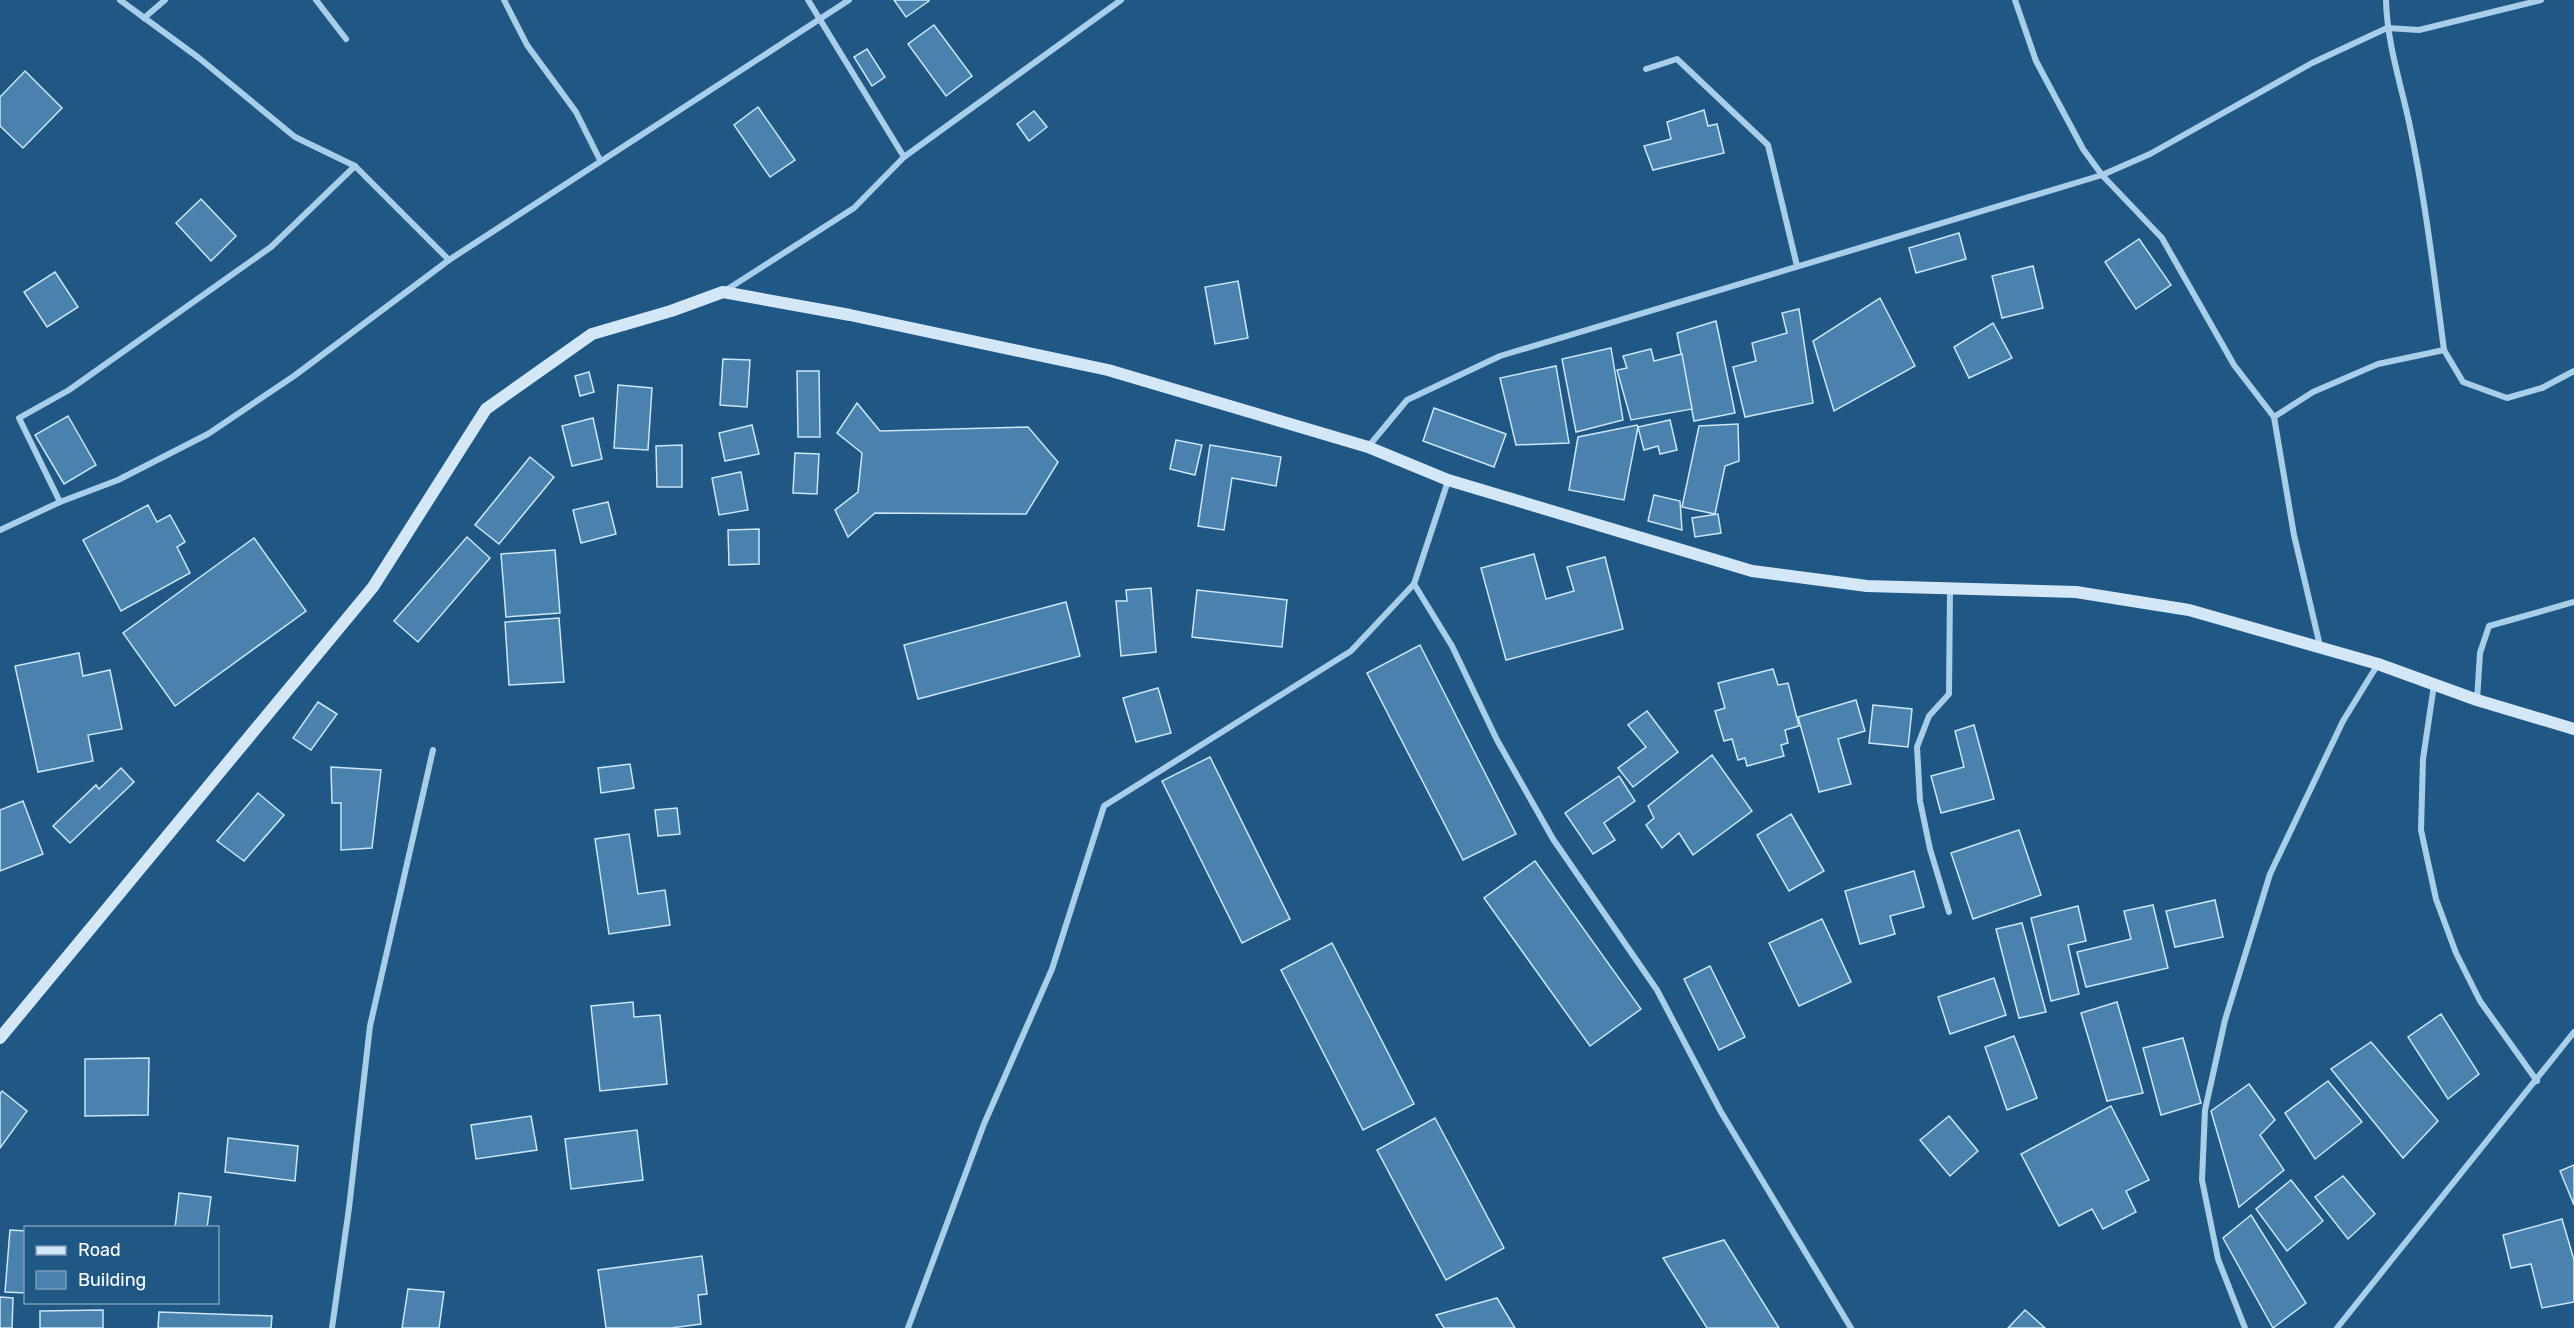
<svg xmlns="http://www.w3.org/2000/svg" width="2574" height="1328" font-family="Rubik,sans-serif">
  <rect width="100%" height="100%" fill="#205885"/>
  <!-- building -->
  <g fill="#4882ad" stroke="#cce5f7" stroke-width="1.5">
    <path d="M 894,0 L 928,0 L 929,1 L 906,17 Z"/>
    <path d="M 934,25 L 972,76 L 946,96 L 908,44 Z"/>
    <path d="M 867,49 L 885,77 L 872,86 L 854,57 Z"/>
    <path d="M 25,71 L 62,108 L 23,148 L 0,126 L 0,97 Z"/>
    <path d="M 758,107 L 795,160 L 770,177 L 734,125 Z"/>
    <path d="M 1704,110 L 1708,126 L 1717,124 L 1724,153 L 1653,170 L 1644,146 L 1671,139 L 1667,122 Z"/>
    <path d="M 1034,111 L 1047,127 L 1029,141 L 1017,124 Z"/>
    <path d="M 201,199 L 236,236 L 211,261 L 176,223 Z"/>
    <path d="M 1959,233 L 1966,259 L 1916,273 L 1909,248 Z"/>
    <path d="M 2139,239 L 2171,285 L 2136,309 L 2105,262 Z"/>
    <path d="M 2033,266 L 2043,308 L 2002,318 L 1992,276 Z"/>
    <path d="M 55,272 L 78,307 L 47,327 L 24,292 Z"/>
    <path d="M 1238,281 L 1248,338 L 1215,344 L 1205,287 Z"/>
    <path d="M 1880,298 L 1915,366 L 1834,411 L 1813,341 Z"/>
    <path d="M 1799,309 L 1813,403 L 1745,417 L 1733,367 L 1756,361 L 1752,343 L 1787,333 L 1782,313 Z"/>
    <path d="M 1716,321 L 1735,413 L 1694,421 L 1677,333 Z"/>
    <path d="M 1993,323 L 2012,358 L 1969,378 L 1954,347 Z"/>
    <path d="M 1611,348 L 1623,420 L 1576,432 L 1562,359 Z"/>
    <path d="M 1651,349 L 1654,361 L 1682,354 L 1692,409 L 1631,420 L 1617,370 L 1627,368 L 1623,356 Z"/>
    <path d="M 723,359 L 750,360 L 747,407 L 720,405 Z"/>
    <path d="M 1556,366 L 1569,443 L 1516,445 L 1500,378 Z"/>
    <path d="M 797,371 L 819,371 L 820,437 L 798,437 Z"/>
    <path d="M 589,372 L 594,392 L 580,396 L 575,376 Z"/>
    <path d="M 618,385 L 652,388 L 648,450 L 614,448 Z"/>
    <path d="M 857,403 L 880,431 L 1028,427 L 1058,462 L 1026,514 L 875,513 L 848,537 L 835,510 L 858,492 L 862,453 L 837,433 Z"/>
    <path d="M 1434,408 L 1506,434 L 1494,467 L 1423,441 Z"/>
    <path d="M 68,416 L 96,465 L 64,484 L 35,435 Z"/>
    <path d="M 593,418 L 602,459 L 572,466 L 562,426 Z"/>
    <path d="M 1670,420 L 1677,450 L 1660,454 L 1658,446 L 1644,450 L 1638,427 Z"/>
    <path d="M 1738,424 L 1739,461 L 1725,466 L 1715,514 L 1682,507 L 1699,426 Z"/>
    <path d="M 752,425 L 759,454 L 725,461 L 719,433 Z"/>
    <path d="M 1637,425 L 1638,427 L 1624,500 L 1569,490 L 1578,437 Z"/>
    <path d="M 1176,440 L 1202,445 L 1195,475 L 1170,469 Z"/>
    <path d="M 682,445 L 682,487 L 657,487 L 656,446 Z"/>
    <path d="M 1210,445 L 1281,457 L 1276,486 L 1232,478 L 1224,530 L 1198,526 Z"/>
    <path d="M 795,453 L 819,454 L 817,494 L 793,493 Z"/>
    <path d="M 530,457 L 554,477 L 499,544 L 475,525 Z"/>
    <path d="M 741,472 L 748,510 L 719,515 L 712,478 Z"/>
    <path d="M 1654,495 L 1680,501 L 1682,530 L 1648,521 Z"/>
    <path d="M 608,502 L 616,534 L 581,543 L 573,510 Z"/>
    <path d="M 148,505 L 157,522 L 170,515 L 185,542 L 177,547 L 190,573 L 121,611 L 83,540 Z"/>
    <path d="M 1718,514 L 1721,533 L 1695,537 L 1692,518 Z"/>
    <path d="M 759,529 L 759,564 L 729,565 L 728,530 Z"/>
    <path d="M 467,537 L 490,558 L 418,642 L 394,621 Z"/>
    <path d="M 254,538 L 306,611 L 175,706 L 123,633 Z"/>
    <path d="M 555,550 L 560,613 L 506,617 L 501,554 Z"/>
    <path d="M 1534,554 L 1546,599 L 1574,591 L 1567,567 L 1605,557 L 1623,629 L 1506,660 L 1481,568 Z"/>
    <path d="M 1151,588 L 1156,652 L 1121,656 L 1116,601 L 1127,601 L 1126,590 Z"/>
    <path d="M 1197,590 L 1287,600 L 1282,647 L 1192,637 Z"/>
    <path d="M 1066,602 L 1080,656 L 918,699 L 904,645 Z"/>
    <path d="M 559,618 L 564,682 L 509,685 L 505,622 Z"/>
    <path d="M 1420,645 L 1516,834 L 1463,860 L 1367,673 Z"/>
    <path d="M 79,653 L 83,676 L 110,670 L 122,729 L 88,735 L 93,761 L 38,772 L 15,666 Z"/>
    <path d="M 1773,669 L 1778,685 L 1788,683 L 1799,726 L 1785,730 L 1788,743 L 1781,745 L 1784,756 L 1747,766 L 1745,758 L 1738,760 L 1732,739 L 1724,741 L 1715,711 L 1725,708 L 1718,683 Z"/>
    <path d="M 1158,688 L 1171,733 L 1136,742 L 1123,698 Z"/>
    <path d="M 1856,700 L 1865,731 L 1838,739 L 1851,784 L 1819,792 L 1798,717 Z"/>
    <path d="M 318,702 L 337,714 L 311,750 L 293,738 Z"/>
    <path d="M 1873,705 L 1912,709 L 1908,747 L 1869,743 Z"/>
    <path d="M 1647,711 L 1678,752 L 1633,787 L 1618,768 L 1646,747 L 1628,725 Z"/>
    <path d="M 1974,725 L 1994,799 L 1941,813 L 1931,776 L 1964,767 L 1955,731 Z"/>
    <path d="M 1712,755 L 1752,811 L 1693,855 L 1679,833 L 1662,848 L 1646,825 L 1654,818 L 1648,806 Z"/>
    <path d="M 1210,757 L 1290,919 L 1242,943 L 1162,781 Z"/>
    <path d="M 630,764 L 634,788 L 601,793 L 598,768 Z"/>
    <path d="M 331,767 L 381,770 L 372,848 L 341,850 L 341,803 L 332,803 Z"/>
    <path d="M 121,768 L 134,782 L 70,843 L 53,826 L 96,785 L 99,789 Z"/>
    <path d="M 1619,776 L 1635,801 L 1604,823 L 1615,840 L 1593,854 L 1565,813 Z"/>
    <path d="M 258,793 L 284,815 L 244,861 L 217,841 Z"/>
    <path d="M 23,801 L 43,854 L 0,871 L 0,810 Z"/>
    <path d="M 677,808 L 680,834 L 658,836 L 655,810 Z"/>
    <path d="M 1791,814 L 1824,871 L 1789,891 L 1757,835 Z"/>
    <path d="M 2019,830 L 2041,895 L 1973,919 L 1951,853 Z"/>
    <path d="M 629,834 L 638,894 L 665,890 L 670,925 L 609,934 L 595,839 Z"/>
    <path d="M 1535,861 L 1641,1009 L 1590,1046 L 1484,898 Z"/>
    <path d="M 1914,871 L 1924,907 L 1890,916 L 1895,934 L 1860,944 L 1845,891 Z"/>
    <path d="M 2215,900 L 2223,937 L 2175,947 L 2166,911 Z"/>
    <path d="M 2153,905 L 2168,968 L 2086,987 L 2077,952 L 2131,939 L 2124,911 Z"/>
    <path d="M 2078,906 L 2086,941 L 2068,945 L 2079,994 L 2051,1001 L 2031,918 Z"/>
    <path d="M 1822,919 L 1851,982 L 1799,1006 L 1769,943 Z"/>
    <path d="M 2022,923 L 2046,1012 L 2019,1018 L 1996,929 Z"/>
    <path d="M 1332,943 L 1414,1104 L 1363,1130 L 1281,970 Z"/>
    <path d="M 1710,966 L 1745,1037 L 1719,1050 L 1684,979 Z"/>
    <path d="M 1994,978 L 2006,1015 L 1950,1034 L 1938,997 Z"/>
    <path d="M 633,1002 L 634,1017 L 660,1015 L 667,1084 L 600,1091 L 591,1006 Z"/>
    <path d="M 2117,1002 L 2143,1093 L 2107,1101 L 2081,1013 Z"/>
    <path d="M 2441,1014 L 2479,1074 L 2448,1099 L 2408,1037 Z"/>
    <path d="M 2014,1036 L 2037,1098 L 2007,1110 L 1985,1047 Z"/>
    <path d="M 2183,1038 L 2201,1103 L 2161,1115 L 2143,1048 Z"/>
    <path d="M 2371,1042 L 2438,1121 L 2403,1158 L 2331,1069 Z"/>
    <path d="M 149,1058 L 148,1115 L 85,1116 L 85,1059 Z"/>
    <path d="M 2328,1081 L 2362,1122 L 2315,1159 L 2285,1113 Z"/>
    <path d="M 2249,1084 L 2275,1120 L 2260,1135 L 2284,1170 L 2239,1207 L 2211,1111 Z"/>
    <path d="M 2,1091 L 27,1111 L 0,1148 L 0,1094 Z"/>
    <path d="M 2111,1106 L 2149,1180 L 2126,1191 L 2136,1212 L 2103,1229 L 2092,1209 L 2059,1226 L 2021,1154 Z"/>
    <path d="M 531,1116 L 537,1150 L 476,1159 L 471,1125 Z"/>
    <path d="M 1949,1116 L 1978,1151 L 1950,1176 L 1920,1140 Z"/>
    <path d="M 1435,1118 L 1504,1248 L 1446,1280 L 1377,1150 Z"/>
    <path d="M 637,1130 L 643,1180 L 571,1189 L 565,1139 Z"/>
    <path d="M 228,1138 L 298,1146 L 295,1181 L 225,1172 Z"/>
    <path d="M 2574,1165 L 2574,1205 L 2560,1171 Z"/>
    <path d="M 2343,1176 L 2375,1214 L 2348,1239 L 2315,1197 Z"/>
    <path d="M 2291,1180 L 2323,1221 L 2287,1251 L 2256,1209 Z"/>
    <path d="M 179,1193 L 211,1197 L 207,1228 L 175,1228 Z"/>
    <path d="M 2251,1215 L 2306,1303 L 2273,1328 L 2223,1238 Z"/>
    <path d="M 2562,1219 L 2574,1260 L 2574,1302 L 2542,1308 L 2531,1264 L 2511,1268 L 2503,1235 Z"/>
    <path d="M 10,1230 L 26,1231 L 26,1293 L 5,1292 Z"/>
    <path d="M 1724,1240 L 1779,1328 L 1707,1328 L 1663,1258 Z"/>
    <path d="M 702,1256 L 707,1294 L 698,1295 L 701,1324 L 671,1328 L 606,1328 L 598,1270 Z"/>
    <path d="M 408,1289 L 444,1292 L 439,1328 L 402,1328 Z"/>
    <path d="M 0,1297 L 13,1298 L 12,1328 L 0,1328 Z"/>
    <path d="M 1497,1298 L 1515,1328 L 1444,1328 L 1436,1315 Z"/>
    <path d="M 103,1310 L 103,1328 L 40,1328 L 40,1311 Z"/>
    <path d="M 2025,1310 L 2045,1328 L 2008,1328 Z"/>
    <path d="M 159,1312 L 272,1316 L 271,1328 L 158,1328 Z"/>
  </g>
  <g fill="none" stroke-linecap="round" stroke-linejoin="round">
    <!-- street -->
    <g stroke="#a8ceea" stroke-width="6">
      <path d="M 120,0 L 199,58 L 295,137 L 355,166 L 449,260"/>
      <path d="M 316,0 L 346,39"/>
      <path d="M 504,0 L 527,45 L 576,112 L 600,160"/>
      <path d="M 808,0 L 904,157"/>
      <path d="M 2015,0 L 2036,61 L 2083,149 L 2102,175 L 2162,238 L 2234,365 L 2274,417 L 2294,535 L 2320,646"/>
      <path d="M 144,18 L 165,0"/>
      <path d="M 1646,69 L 1677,59 L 1768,145 L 1797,266"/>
      <path d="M 723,292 L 854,208 L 904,157 L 1121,0"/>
      <path d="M 2444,350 L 2463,382 L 2507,398 L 2542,388 L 2574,371"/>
      <path d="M 2274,417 L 2313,392 L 2378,364 L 2444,350 C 2434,274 2425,197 2409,122 C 2400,81 2387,42 2386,0"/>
      <path d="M 1368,447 L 1407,400 L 1500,356 L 2102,175 L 2150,154 L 2312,63 L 2387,28 L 2419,30 L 2541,0"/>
      <path d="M 60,502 L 19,418 L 69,390 L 271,247 L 355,166"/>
      <path d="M 0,530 L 60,502 L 118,480 L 208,434 L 294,376 L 449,260 L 849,0"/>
      <path d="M 1414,584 L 1452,646 L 1497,740 L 1553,839 L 1657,990 L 1721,1112 L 1851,1328"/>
      <path d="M 2434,685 L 2423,759 L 2421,830 L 2436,899 L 2456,953 L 2480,1001 L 2537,1081"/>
      <path d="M 2477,700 L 2480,653 L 2489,626 L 2574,602"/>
      <path d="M 1949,912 L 1930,849 L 1920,801 L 1917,747 L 1929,716 L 1949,694 L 1950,589"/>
      <path d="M 332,1328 L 349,1208 L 370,1026 L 433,750"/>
      <path d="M 908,1328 L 984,1124 L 1052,969 L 1104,806 L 1351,651 L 1414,584 L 1448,481"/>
      <path d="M 2245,1328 L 2218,1259 L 2202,1180 L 2205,1110 L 2225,1020 L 2270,874 L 2343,721 L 2378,664"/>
      <path d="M 2337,1328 L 2574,1032"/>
    </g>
    <!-- secondary -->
    <path stroke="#d3e7f7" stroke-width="12" d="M 0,1038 L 373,587 L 486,409 L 592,334 L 671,311 L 723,292 L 850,315 L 1108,370 L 1368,447 L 1448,480 L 1752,571 L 1867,586 L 2076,592 L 2189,610 L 2378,664 L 2477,700 L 2574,729"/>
  </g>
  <!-- legend -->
  <rect x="24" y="1226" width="195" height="78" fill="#205885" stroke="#799bb6" stroke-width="1.5"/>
  <rect x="36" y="1246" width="30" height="9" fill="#d3e7f7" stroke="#799bb6" stroke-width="1.5"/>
  <text x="78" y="1256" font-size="18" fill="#ffffff">Road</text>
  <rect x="36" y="1271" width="30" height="18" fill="#4882ad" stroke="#799bb6" stroke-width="1.5"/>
  <text x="78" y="1286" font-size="18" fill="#ffffff">Building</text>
</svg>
